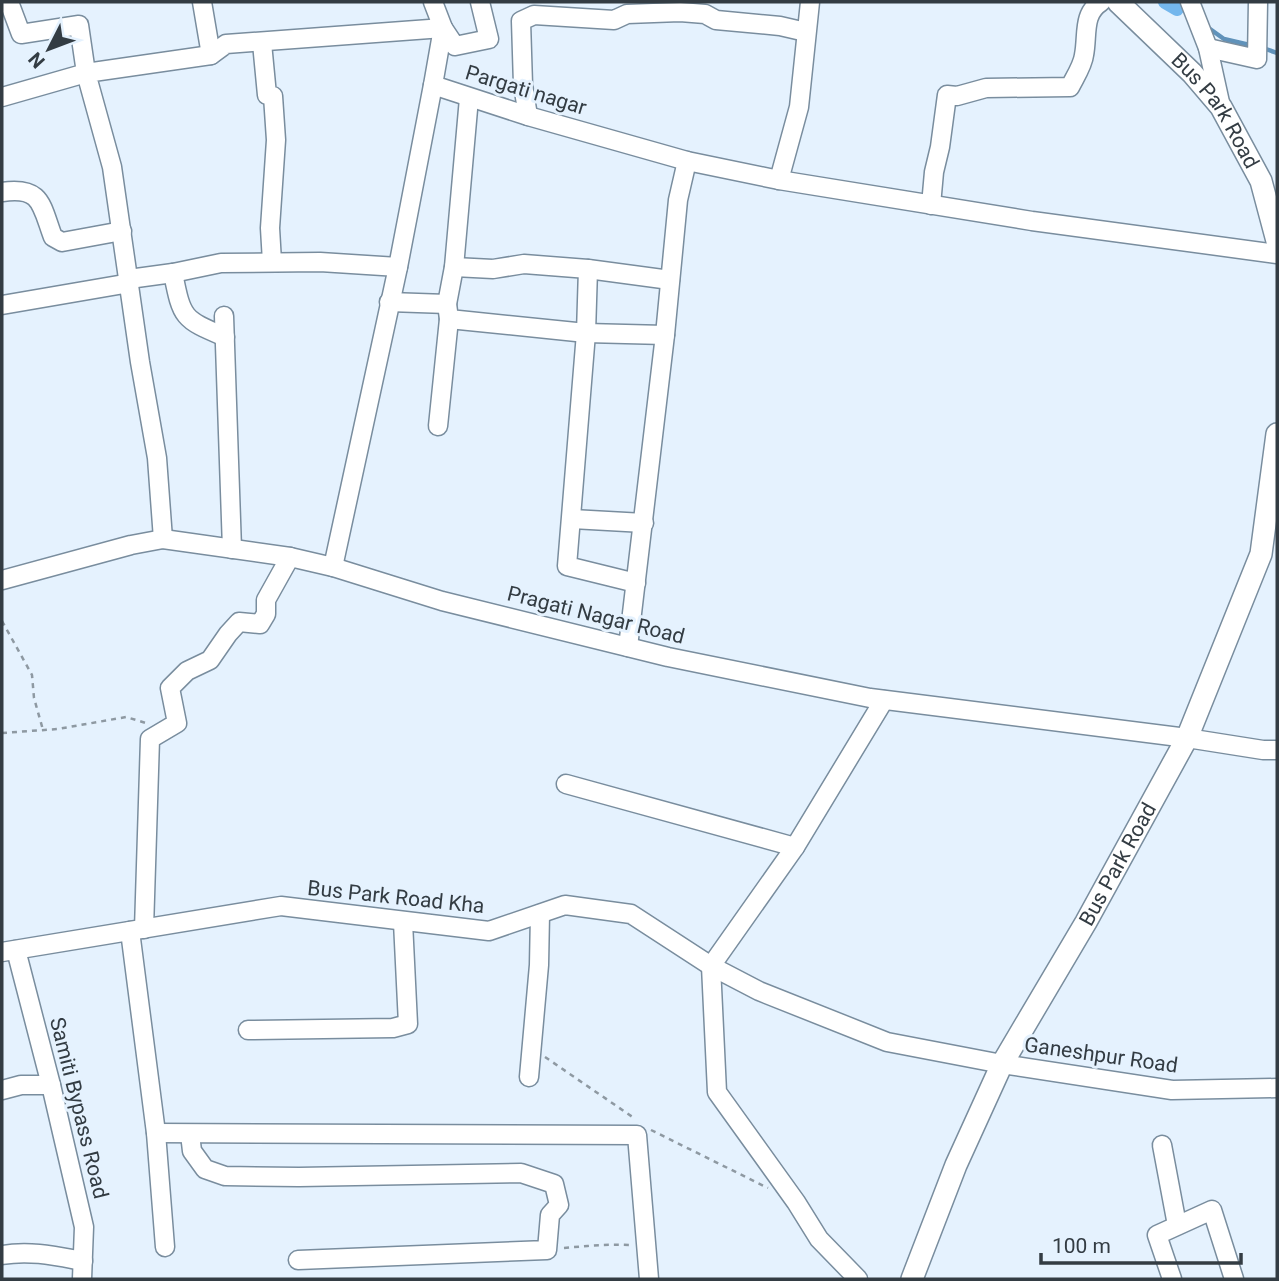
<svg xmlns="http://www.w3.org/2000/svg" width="1279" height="1281" font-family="Roboto,sans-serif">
  <rect width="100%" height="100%" fill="#e5f2fe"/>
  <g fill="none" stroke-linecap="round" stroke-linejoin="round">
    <!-- stream -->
    <g stroke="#6092ba" stroke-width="4.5">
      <path d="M 1210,29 L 1224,39 L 1254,46"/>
      <path d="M 1263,48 L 1277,53"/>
    </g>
    <!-- canal -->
    <path stroke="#74b7ed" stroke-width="14" d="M 1165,2 L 1177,9"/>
    <defs>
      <g id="minor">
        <path d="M 202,2 L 211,55"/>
        <path d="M 433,2 L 443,28 L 433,85 L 528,116 L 687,161 L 779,180 L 1032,221 L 1277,254"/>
        <path d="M 1190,2 L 1208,48 L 1221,107"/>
        <path d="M 262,43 L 267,95 L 273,96 L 276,140 L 270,228 L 272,262"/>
        <path d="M 1208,48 L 1257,59 L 1258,2"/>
        <path d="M 2,97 L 86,73 L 79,25 L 21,34 L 9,2"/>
        <path d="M 528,116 L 523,85 L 521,21 L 534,15 L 614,20 L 627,14 L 680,12 L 705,14 L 716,20 L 780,26 L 806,32"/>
        <path d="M 779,180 L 799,107 L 810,2"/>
        <path d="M 2,192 C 42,186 41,205 53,237 L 62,242 L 122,231"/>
        <path d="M 931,205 L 934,172 L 940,147 L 947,95 L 957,96 L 986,88 L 1070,87 C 1075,77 1083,65 1084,55 C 1088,35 1082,14 1101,2"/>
        <path d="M 454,267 L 493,269 L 524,264 L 588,269 L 670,280"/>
        <path d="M 588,269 L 586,333 L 567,566 L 636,583"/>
        <path d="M 173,273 C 182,319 183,319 225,337"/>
        <path d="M 129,279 L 173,273 L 221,263 L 320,262 L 398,267"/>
        <path d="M 389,302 L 447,304 L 454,267 L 469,98"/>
        <path d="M 447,304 L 449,319 L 586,333 L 665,335"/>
        <path d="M 2,305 L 130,283"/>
        <path d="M 224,316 L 232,549"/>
        <path d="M 438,426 L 449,319"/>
        <path d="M 572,519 L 644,523"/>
        <path d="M 163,539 L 157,458 L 140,362 L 112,167 L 86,73 L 211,55 L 226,44 L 443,28 L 455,46 L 489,39 L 480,2"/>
        <path d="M 333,567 L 398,267 L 433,85"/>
        <path d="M 2,580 L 131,545 L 163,539 L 290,557 L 333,567 L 442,601 L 668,657 L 870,698 L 1187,738 L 1263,750 L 1277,750"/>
        <path d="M 628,647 L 665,335 L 678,200 L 687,161"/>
        <path d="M 566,784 L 795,847"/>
        <path d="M 144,929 L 150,739 L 177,723 L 170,688 L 187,671 L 210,660 L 228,634 L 239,622 L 260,624 L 266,614 L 266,600 L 290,557"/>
        <path d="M 130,931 L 156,1133 L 165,1247"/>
        <path d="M 16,950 L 51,1085 L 84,1227 L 82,1279"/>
        <path d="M 2,952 L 281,906 L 489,931 L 565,905 L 631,914 L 711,966 L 759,991 L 887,1042 L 1002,1064 L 1172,1090 L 1277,1088"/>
        <path d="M 248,1030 L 393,1028 L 408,1024 L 403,922"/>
        <path d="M 529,1077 L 539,965 L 540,914"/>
        <path d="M 2,1090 L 21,1085 L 51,1085"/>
        <path d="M 156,1133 L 637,1135 L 649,1279"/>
        <path d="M 190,1134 L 192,1151 L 205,1169 L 225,1176 L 299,1177 L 521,1173 L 554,1184 L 559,1205 L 550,1215 L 547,1250 L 298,1260"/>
        <path d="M 1162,1145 L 1177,1225"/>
        <path d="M 2,1255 C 30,1250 56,1256 83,1261"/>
        <path d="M 858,1279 L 819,1239 L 796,1202 L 717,1092 L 711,966 L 795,847 L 884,700"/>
        <path d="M 1172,1279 L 1157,1235 L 1212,1210 L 1234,1279"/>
      </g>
      <g id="major">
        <path id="s1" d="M 1118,2 L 1192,73 L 1221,107 L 1261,181 L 1277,241"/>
        <path id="s2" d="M 912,1279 L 956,1165 L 1002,1064 L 1086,922 L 1187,738 L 1261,554 L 1277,434"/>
      </g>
    </defs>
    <!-- minor casing -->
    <use href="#minor" stroke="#798d9e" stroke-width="21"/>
    <!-- major casing -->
    <use href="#major" stroke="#798d9e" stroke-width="24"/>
    <!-- path -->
    <g stroke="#8e99a2" stroke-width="2.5" stroke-dasharray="5 5" stroke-linecap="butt">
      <path d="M 2,621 L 32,675 L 34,698 L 43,730"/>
      <path d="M 2,733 L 58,729 L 126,717 L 146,723"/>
      <path d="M 545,1057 L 634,1118"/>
      <path d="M 651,1130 L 768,1188"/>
      <path d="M 564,1248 C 586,1246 607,1244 630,1245"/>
    </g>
    <!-- minor -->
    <use href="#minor" stroke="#fff" stroke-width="18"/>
    <!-- major -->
    <use href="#major" stroke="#fff" stroke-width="21"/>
  </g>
  <g text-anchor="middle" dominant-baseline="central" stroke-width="6" stroke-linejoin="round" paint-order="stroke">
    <!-- street labels -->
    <g font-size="21" fill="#333c43" stroke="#e5f2fe">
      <text transform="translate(526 90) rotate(17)">Pargati nagar</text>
      <text stroke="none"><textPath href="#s1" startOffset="147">Bus Park Road</textPath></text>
      <text transform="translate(596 615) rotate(14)">Pragati Nagar Road</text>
      <text stroke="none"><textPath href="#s2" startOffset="464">Bus Park Road</textPath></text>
      <text transform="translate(396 897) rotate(6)">Bus Park Road Kha</text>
      <text transform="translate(1101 1055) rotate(8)">Ganeshpur Road</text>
      <text transform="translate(79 1108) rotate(76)">Samiti Bypass Road</text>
    </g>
  </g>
  <!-- border -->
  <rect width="1279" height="1281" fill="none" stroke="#333c43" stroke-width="7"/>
  <!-- north arrow -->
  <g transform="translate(49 49) rotate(228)" stroke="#e5f2fe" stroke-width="5" paint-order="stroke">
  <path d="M0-5L12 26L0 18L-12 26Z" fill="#333c43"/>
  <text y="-10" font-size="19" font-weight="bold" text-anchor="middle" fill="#333c43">N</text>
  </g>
  <!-- scale -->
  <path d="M1041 1253v10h200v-10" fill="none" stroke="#333c43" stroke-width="3.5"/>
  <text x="1052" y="1253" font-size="21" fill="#333c43" stroke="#e5f2fe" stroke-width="5" paint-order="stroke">100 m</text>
</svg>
